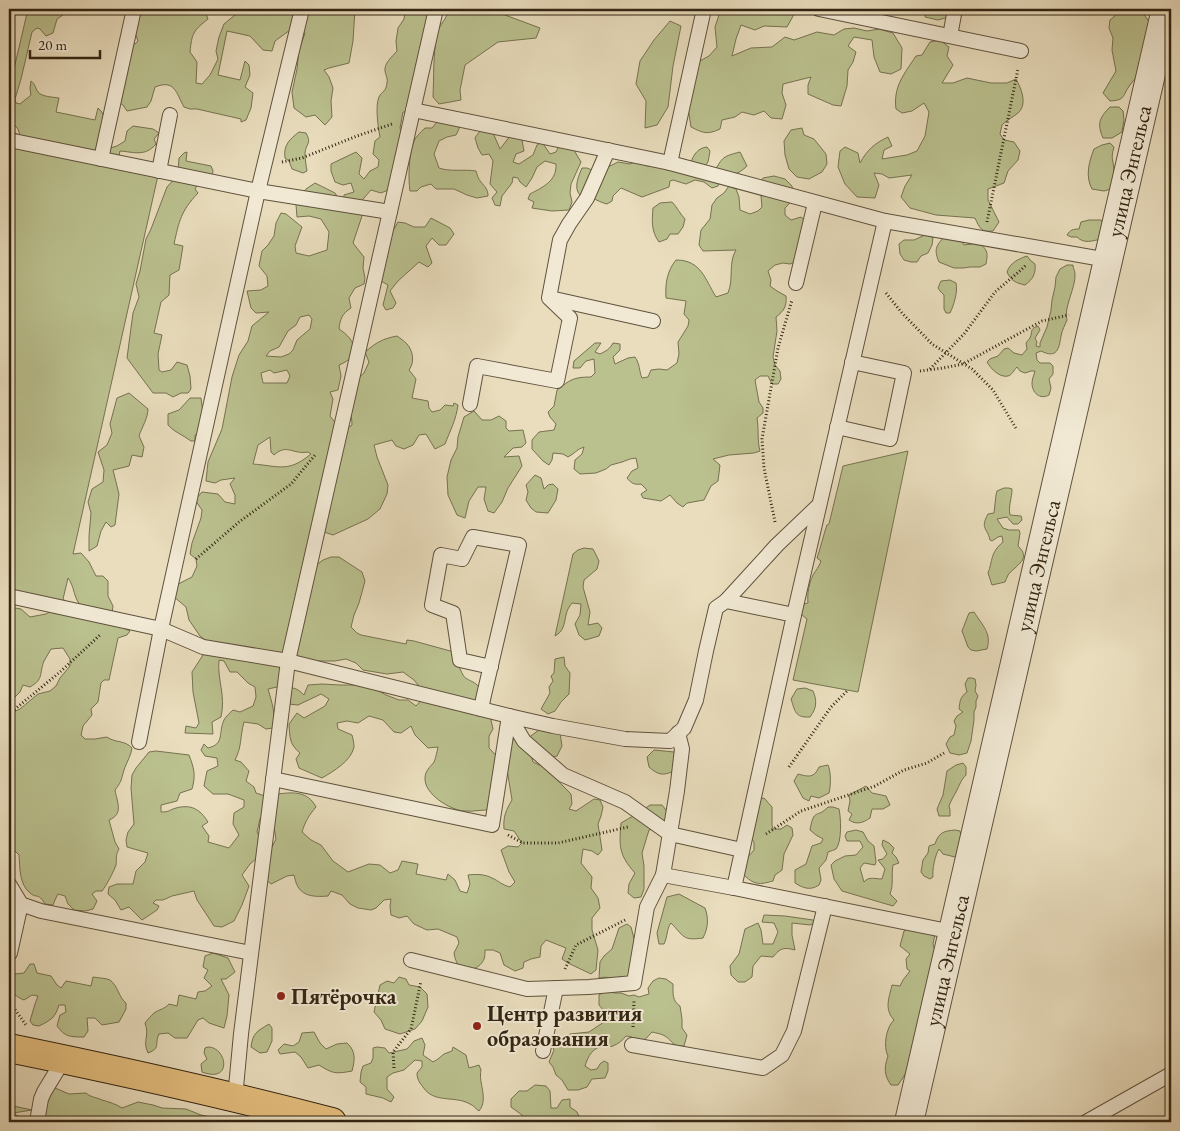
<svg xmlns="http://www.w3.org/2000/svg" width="1180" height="1131" font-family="'EB Garamond',serif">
  <rect width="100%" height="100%" fill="#e9ddbd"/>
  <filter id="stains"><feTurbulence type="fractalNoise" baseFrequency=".004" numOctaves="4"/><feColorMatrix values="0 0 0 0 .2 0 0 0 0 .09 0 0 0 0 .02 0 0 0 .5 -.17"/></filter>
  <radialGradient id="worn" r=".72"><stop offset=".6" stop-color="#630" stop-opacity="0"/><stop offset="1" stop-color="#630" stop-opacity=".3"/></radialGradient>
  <!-- green -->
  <g fill="#bac08e" stroke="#767250" fill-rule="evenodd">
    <path d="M 28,9 L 63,9 L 63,15 L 57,19 L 53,33 L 46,36 L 40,29 L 37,28 L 32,32 L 21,79 L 15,99 L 16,103 L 20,104 L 31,95 L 30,88 L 31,81 C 36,85 35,88 38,92 C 42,97 53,97 59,98 L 56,112 L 95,120 L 98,108 C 107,114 108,137 110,148 L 117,146 L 125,141 L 127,131 L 133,126 L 153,129 L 159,133 L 154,139 L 156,144 C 145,157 134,152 120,151 L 119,156 L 159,171 L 73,554 L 81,553 L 89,562 L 96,576 L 103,576 L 108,581 L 108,596 L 113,606 L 112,613 L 119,624 L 123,628 L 130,631 L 127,635 L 118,638 L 109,680 L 104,680 L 101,683 L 98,702 L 91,709 L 92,715 L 83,726 L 81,735 L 85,739 L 95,739 L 107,737 C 115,743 125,740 132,748 C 131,755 128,760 125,767 C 121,778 123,780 115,790 C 117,802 124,814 109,820 L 115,842 L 119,849 C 115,856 117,858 116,865 C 114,871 106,886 102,891 L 96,891 L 92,894 L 97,901 L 93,909 L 85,911 L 74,910 L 68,904 L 65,896 L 58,894 L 55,900 L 53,905 L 45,904 C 38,892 37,899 30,893 C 19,884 20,868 19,855 L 15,851 L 9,850 L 9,714 L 20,709 L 38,694 L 50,691 L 56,686 L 60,678 L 70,666 L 70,659 L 63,648 L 51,649 C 49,653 46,657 44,661 C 39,674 44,679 30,687 L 23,685 L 20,692 L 9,703 L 9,637 L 10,631 L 9,630 L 9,608 L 10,607 L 21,609 L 30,617 L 46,614 L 53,610 L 9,596 L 9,131 L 20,135 L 18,129 L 12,122 L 9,113 L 9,90 ZM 68,578 C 73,585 73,590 76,598 C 78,603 82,608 85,612 L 69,604 L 63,599 Z"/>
    <path d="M 138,9 L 204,9 L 208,19 C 193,31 192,33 190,52 L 197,62 L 196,83 L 202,84 L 210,75 L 218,59 L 216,51 L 219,37 L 224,24 L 241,10 L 258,14 L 259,9 L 355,9 L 353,41 L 349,63 L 329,68 L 324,70 L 329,77 L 333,88 L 331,101 L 332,117 L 325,125 L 315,115 L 306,117 L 294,108 L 292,92 L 297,69 L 299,50 L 305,33 L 296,33 L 290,30 L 275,41 L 272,51 L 263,50 L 250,36 L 227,31 L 218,75 L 240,80 L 245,61 L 249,65 L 250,75 L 245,87 L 253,93 L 251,108 L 246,120 L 241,122 L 241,119 L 197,109 L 190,109 L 184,107 C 176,93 175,79 155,87 L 151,101 L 147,107 L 127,111 L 123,105 L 114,99 L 126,45 L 135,44 L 138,41 L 135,33 Z"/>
    <path d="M 405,9 L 436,9 L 425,58 L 420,60 L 423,64 L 419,85 L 411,100 L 413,110 L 409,112 L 403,112 L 400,128 L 402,135 L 397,158 L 401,166 L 397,180 L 388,190 L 381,193 L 371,190 L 356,207 L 362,216 L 353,243 L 364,257 L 363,268 L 365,278 L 364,284 L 355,288 L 349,298 L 351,308 C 342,314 340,319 339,329 C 356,340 362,356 339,365 L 341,376 L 338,390 L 330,392 L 333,399 L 330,416 L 337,425 L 333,449 L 330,452 L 329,466 L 329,476 L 336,449 L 343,448 L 344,440 L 345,430 L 352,425 C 352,417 350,409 342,405 L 344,395 L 350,390 L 357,389 L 357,379 L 364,373 L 369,362 L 365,352 C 377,342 382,339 397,336 C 400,338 404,341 407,344 C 413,351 415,362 409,370 L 416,379 L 412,398 L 428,401 L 429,408 L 432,412 L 440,410 L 445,405 L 453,406 L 454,403 L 458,405 C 456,420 450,431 445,444 L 435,449 L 426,434 L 419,435 L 413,445 L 404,449 L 396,446 L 392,440 L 374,445 L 377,457 L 388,485 L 387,494 L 380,509 L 368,519 L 333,535 L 324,532 L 323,521 L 330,511 L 328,505 L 324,506 L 316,511 L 319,524 L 317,536 L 311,543 L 304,564 L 307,577 L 312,576 L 315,566 L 323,560 L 331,557 L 339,557 L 362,572 L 365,581 L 359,603 L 354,615 L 351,627 L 357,633 L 361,635 L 406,644 L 407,640 L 414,641 L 454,652 C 456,658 460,670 463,675 C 466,680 471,680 476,684 C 484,690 487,702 481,709 L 489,711 L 493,729 L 489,736 L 489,748 L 502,762 L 500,774 L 503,784 L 503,797 L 499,807 L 494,810 C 484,809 474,812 464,811 C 450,810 424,794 425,778 C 425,771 430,767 434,762 C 436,758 437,751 438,747 L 428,748 L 415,735 L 411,726 L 401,733 L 394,732 L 383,720 L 369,716 L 358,723 L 347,721 L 337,723 L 338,729 L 352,735 C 353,739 354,743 354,747 C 351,761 334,771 322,778 L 299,768 L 296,759 L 300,753 C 289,744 290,737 289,724 L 297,713 L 304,718 L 325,706 L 329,699 L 321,694 L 298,705 L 288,704 L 283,698 L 285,689 C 293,686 298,689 304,695 L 308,685 L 322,684 L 340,685 L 368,685 L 386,695 L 399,700 L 408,700 L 416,706 L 426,695 L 414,680 L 403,672 L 387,674 L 363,670 L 356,663 L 346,659 L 335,661 L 308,661 L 297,658 L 293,655 L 293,642 L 285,643 L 285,652 L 289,656 L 286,684 L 277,687 L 268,689 C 272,703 276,714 273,728 L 266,729 L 258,724 L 244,722 C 240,736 242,747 235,760 L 241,762 L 249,771 L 246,781 L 254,787 L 256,793 L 265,796 L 265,811 L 260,819 L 257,832 L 261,840 L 260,851 L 257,858 L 250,864 L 242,875 L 249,886 L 242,905 L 234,921 L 222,927 L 214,926 L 197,900 L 194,891 L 172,896 L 163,900 L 156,900 L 153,903 L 159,906 L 157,910 L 142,920 L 129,907 L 121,910 L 115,900 L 108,894 L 109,887 L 117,884 L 133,884 L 136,871 L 145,862 L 148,853 L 127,847 L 126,840 L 128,832 L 134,824 L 131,788 L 132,775 L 136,768 L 149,752 L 156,751 L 189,755 C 194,768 196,775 192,789 L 180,793 L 177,801 L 161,805 L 161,812 C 170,812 169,810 176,808 C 191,804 200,809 208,822 L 202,826 L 209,836 L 208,842 L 229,848 L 239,835 L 233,824 L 234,813 L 244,807 L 244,800 L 228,794 L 213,794 L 204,786 L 207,771 L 218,766 L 217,758 L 205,756 L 201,750 L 204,744 L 208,748 C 225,744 218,733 224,720 C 226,716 230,713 233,710 L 240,712 L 253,706 L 256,697 L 255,687 L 248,683 L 237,672 L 230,672 L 224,661 L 219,660 C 217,680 226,695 221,717 L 212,722 L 213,734 L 185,733 L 186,726 L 196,728 L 199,723 L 193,692 L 192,672 L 203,655 L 203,647 L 207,641 L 200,636 L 189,620 L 186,607 L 173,596 L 170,589 L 182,582 L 192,577 L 197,566 L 196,559 L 190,554 L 192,543 L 201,518 L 202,510 L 195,500 L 202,492 L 218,494 L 225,502 L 235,504 L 235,495 L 230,484 L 235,478 L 221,480 L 215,483 L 206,481 L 208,462 L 222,429 L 232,377 L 239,355 L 248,341 L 252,326 L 269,312 L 256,313 L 251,308 L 247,291 L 261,290 L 268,286 L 267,276 L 259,266 L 262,251 L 268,245 L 274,236 L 276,223 L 281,213 L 286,214 L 302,227 L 295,246 L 296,253 L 309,256 L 327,250 L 329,232 L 321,219 L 309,216 L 297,217 L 296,205 L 302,198 L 302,194 L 306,189 L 315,183 L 335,193 L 338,198 L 336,203 L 343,204 L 344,195 L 354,192 L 351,183 L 343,185 L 335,182 L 331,171 L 331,164 L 356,152 L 362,158 L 359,174 L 364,179 L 370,171 L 378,167 L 379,160 L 373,154 L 375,141 L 380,137 C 378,127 375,105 379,97 C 382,91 386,92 387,83 C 388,79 386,76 385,71 C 384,63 392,57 397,51 L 396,41 L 398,28 L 404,19 ZM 309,315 L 312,319 L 310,329 L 297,340 L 293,350 L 289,354 L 281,357 L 266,356 L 270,351 L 279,347 L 288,331 L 296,325 L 300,317 ZM 270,370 L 274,373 L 287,370 L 290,376 L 287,383 L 263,383 L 261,373 ZM 270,437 L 271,452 L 274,455 C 287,443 293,455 308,452 L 311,454 C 288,473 279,466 253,464 L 258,445 Z"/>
    <path d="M 448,9 L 500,9 L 505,15 L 540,28 L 536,38 L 498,42 L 465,65 L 460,90 L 461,100 L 439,104 L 433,97 C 434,76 433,54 437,34 C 439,24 448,19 448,9 Z"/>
    <path d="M 721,9 L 797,9 L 787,27 L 764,26 L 755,30 L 741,25 L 736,39 L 732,56 L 751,48 L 772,47 L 785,37 L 794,40 L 817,32 L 834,35 L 844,29 L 854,28 L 867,31 L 879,29 L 893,33 L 902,48 L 901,69 L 891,74 L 880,72 L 874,57 L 872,40 L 854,37 L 848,46 L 856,52 L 853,62 L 848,70 L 847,86 L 841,106 L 833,105 L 808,94 L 808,85 L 811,77 L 783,84 L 782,93 L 786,105 L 782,119 L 771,118 L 764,111 L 754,115 L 742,112 L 735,117 L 722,120 L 720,129 C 707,135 703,133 691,127 L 688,108 L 698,62 L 709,56 L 717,47 L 715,27 Z"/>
    <path d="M 925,9 L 949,9 L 949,17 L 938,20 L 925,17 Z"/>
    <path d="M 1123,9 L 1140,9 L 1150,23 L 1145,70 C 1140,74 1134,79 1130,85 C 1122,96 1126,100 1110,101 L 1103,93 L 1116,71 L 1112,50 L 1113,38 L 1109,28 L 1110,20 Z"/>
    <path d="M 670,21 L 681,26 L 673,66 L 668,107 L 657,125 L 645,128 L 646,101 L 636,84 L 640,61 L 654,40 Z"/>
    <path d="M 940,40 L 949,47 L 947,56 L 953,65 L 942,83 L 953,83 L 967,78 L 991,83 L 1007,83 L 1016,79 C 1021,88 1028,104 1018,113 C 1013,117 1007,120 1002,125 L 1000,134 L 1004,140 L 1014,142 L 1020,151 L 1018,160 L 1008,171 L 1004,183 L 988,189 L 988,200 L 999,222 L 993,231 C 981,232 980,229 975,218 L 936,215 L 910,208 L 901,197 L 905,186 L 912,175 L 889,178 L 882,174 L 874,173 L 879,185 L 875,198 L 857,197 L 845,184 L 838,167 L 840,151 L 845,147 L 858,153 L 860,163 C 867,150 875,143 888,137 L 892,146 L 884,150 L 882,159 L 907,155 L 917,151 L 925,136 L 929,112 L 924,103 L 912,111 L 902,113 L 896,109 C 893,87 904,74 916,56 L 922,55 L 930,42 Z"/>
    <path d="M 1110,107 L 1119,107 L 1123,111 L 1124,120 L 1122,132 L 1112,138 L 1103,138 C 1097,124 1099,118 1110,107 Z"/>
    <path d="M 460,120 L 459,129 L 456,135 L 447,137 L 439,141 L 434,154 L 439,168 C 450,172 464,169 476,171 C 477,174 478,179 481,182 C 485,187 488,189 488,196 L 477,198 L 467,195 L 454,189 L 436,189 L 431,184 L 421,187 L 417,191 L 410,191 C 408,178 409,156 413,144 C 415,137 420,133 425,128 L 432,128 L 437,122 Z"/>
    <path d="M 490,126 L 500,149 L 510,136 L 517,136 L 522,140 L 524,151 L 516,154 L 513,162 L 519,164 L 533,155 L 537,145 L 542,142 L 550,154 L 556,152 L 559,146 L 574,144 L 575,152 L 581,162 L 571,184 L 570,193 L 572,202 L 569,210 L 552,211 L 532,208 L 534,202 L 528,199 L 530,194 C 543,187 557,181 556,164 L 545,161 L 537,167 L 532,178 L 526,187 L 520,182 L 518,178 L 513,177 L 512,183 L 502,196 L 500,206 L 495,205 L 492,198 L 497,192 L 490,184 L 493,161 L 489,154 L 482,155 L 478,148 L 475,138 C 479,131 483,129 490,126 Z"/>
    <path d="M 802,128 L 804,135 L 814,139 L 826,154 L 827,164 L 822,172 L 809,179 L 797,177 L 789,169 L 785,155 L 784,141 L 791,130 Z"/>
    <path d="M 299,132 L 306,133 C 312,144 306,143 305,153 C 305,159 306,165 307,171 L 303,173 L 292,169 L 289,161 L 285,158 C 283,145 290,139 299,132 Z"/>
    <path d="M 1110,143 L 1114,147 C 1110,160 1114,160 1114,172 C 1115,178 1113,183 1111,189 L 1104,191 L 1092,189 C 1085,176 1089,162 1094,149 L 1102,145 Z"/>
    <path d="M 707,147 L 710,151 L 708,162 L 704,168 L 712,175 C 723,158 720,157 740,152 L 747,166 C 738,175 733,174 722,177 L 718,186 L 712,188 L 704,182 L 695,180 L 686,184 L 673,180 L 670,181 L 669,187 L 642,197 L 621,188 L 613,196 L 612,201 L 607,204 C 602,203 597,200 592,198 C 588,197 583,197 580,195 C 573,188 579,175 582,168 L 587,168 L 594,171 L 608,167 L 618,162 L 630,164 L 637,161 L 647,166 L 691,162 C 694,154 698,148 707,147 Z"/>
    <path d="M 187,152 L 186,161 L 211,166 L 213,171 L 212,177 L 198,184 L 195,189 L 198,193 C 181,211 179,221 174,244 L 183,246 L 179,270 L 170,275 L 169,295 L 161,302 L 154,333 L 162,335 L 158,354 L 159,370 L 162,372 L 171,370 L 177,362 L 187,365 L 190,376 L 191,389 L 188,393 L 181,393 L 173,397 L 166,393 L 153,393 L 127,358 L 133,313 L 139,297 L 136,284 L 140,271 L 146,239 L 151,229 L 167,187 L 178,175 L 179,158 L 184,153 Z"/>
    <path d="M 774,176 L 785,179 L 792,186 C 794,198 794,199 785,208 L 785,215 L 791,220 L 801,217 L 807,222 L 797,261 L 790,264 L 783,263 L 775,265 L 768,271 L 771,280 L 770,286 L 777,291 L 786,296 C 787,306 784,311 776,317 L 777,331 L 773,357 L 775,365 L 780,371 L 781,379 L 778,384 L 772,384 L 768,376 L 760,376 L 755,380 L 759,402 L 763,408 L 763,413 L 757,418 C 759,429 757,440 760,451 L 754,453 L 729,455 L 713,459 L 720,465 L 718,481 L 711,486 L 704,500 L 687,503 L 683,507 L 677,503 L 670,495 L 661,501 L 643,498 L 641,494 L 647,490 L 641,484 C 634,485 631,483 627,478 L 632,471 L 638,468 L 636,458 L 630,459 L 622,462 L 611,465 L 606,469 L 596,473 L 580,474 L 574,469 L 575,460 L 582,454 L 584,447 C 577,449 574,454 568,457 L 563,454 L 553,453 L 552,460 L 549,465 L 543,461 L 532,449 L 532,440 L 539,432 L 554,430 L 556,424 L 550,417 L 548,412 L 554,406 L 557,390 C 570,380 573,377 591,377 L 595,373 L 594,359 L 586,361 L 580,368 L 573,368 L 574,361 L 595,343 L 601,343 L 595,352 L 600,354 C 606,351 610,349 613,343 L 620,344 L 620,350 L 613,357 L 615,364 L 628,358 L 635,357 C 640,364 639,371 642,378 L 648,377 L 651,370 L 659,369 L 667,370 L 677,363 L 679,354 L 678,342 L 688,326 L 689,320 L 684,314 L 686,301 L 666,298 C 665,284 667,271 676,260 C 701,260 705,279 716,297 L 728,293 C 734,278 728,263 736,250 L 703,251 L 699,245 L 701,230 L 710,219 L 712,205 L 717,198 L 724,193 L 729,186 L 736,189 L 739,197 L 740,210 L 750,214 L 758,211 L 762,207 L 761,196 L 758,187 L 763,178 Z"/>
    <path d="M 672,202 C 677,207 680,214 685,219 L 683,227 L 678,234 L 670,234 L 667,239 L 659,242 C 651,231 652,221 653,208 L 660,203 Z"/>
    <path d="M 431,218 L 450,228 L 454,234 L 446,245 L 439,245 L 432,238 L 426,246 L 432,263 L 428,267 L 419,262 L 398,281 L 390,291 L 396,303 L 393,308 L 386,310 L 383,305 L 388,285 L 381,281 L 388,236 L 394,229 L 398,222 L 405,223 L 414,227 L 425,227 Z"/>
    <path d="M 1089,220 L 1101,220 L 1106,228 L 1101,239 C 1092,241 1084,244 1077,237 L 1071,237 L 1067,235 C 1070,230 1073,229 1079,229 L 1081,222 Z"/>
    <path d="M 948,232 L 961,240 L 964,245 L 979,243 C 988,250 988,253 986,264 L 980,267 L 970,267 L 963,268 L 954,268 L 939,262 C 932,246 939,244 948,232 Z"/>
    <path d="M 927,234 L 933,238 L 932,245 L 928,253 L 921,256 L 917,262 L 911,262 L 904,260 L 900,254 L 899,244 L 904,240 L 914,240 Z"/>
    <path d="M 1027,256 L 1030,260 L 1035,264 C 1036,274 1033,279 1025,285 C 1016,283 1011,281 1007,272 C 1010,263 1018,259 1027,256 Z"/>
    <path d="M 1067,265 L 1073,265 C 1073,268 1075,271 1075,274 C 1076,287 1063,309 1067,320 C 1065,325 1062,330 1061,336 C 1059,349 1057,359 1041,351 L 1036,353 L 1037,360 L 1040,363 L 1050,363 L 1053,366 L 1053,374 L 1049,379 L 1051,388 L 1049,395 C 1040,400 1032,393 1032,383 C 1032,379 1034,375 1035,371 L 1031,371 L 1025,373 L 1020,371 L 1017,367 C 1014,370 1012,375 1008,376 C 1000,378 991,369 987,362 L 990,359 L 998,356 L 1004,349 L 1008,348 L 1014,353 L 1022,355 L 1027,349 L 1026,343 C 1027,341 1029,340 1030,338 C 1033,332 1029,329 1038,326 L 1040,330 L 1035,338 L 1037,342 L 1036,346 L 1040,347 L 1040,343 L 1047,327 L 1051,310 L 1052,300 L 1055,287 L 1056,277 L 1060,269 Z"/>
    <path d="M 950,280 L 956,283 C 958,291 954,305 950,313 L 946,313 L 944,309 L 944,295 L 940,291 L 938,288 L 941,281 Z"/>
    <path d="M 129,393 L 148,409 C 148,418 142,427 139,436 L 144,447 L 142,457 L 132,455 L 129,466 L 113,470 L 119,494 L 115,525 L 111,527 L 106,522 L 101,531 L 97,546 L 89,551 L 89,536 L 91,513 L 88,502 L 92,489 L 103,482 L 104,470 L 98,452 L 107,445 L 112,433 L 110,424 L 117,398 Z"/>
    <path d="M 190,398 L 201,398 L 205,430 L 195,435 L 195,441 L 191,441 C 183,435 174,432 168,425 L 168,414 L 179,410 Z"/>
    <path d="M 474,411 L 482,420 L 491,420 L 499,416 L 506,421 L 506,428 L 509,431 L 523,430 L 526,443 L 522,447 L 513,448 L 504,457 L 519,456 L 522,466 L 508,488 L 502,502 L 494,513 L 488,511 L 484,499 L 486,487 L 478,487 L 469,501 L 465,518 L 457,515 L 448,495 L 447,477 L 451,460 L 457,448 L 458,437 L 464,417 Z"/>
    <path d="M 908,451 L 858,692 L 793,680 L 807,619 L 801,614 L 804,604 L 808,603 C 807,593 809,584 813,575 C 816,570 819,567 821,561 L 817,558 C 821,547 823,536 827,525 L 829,524 L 843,466 Z"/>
    <path d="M 535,475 L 541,478 L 544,489 L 548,485 L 553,484 L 558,489 L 556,500 L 548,513 L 536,512 L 531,508 L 526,500 L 528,492 L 526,485 Z"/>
    <path d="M 1004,488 L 1009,488 L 1012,489 C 1012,498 1008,506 1010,515 L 1021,516 L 1022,520 L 1018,524 L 1013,524 L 1007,517 L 997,519 L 1003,528 L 1009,530 L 1019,530 L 1020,533 L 1018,546 C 1032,559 1016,565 1008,575 C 1007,577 1006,580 1005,582 L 992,585 L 988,573 C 993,560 990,553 1003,542 L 1002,536 L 998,537 L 992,541 L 990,540 C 987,527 980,529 988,514 L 994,513 L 996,495 L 997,491 Z"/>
    <path d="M 584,548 L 593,549 L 599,561 L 597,569 L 584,580 L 583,587 L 590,612 L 588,625 L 598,623 L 602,628 L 599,636 L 585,640 L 579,635 L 575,624 L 580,615 L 581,604 L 572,603 C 569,607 567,610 566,615 C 564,624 564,631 555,636 L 573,554 L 578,550 Z"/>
    <path d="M 974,612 C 982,625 992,633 987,649 L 976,651 L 971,650 L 968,647 L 962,631 L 969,613 Z"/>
    <path d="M 564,657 L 565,666 L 570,673 L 569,694 L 561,702 L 555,711 L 548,714 L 541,709 L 550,693 L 549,687 L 553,681 L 551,676 L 554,673 L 555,659 Z"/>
    <path d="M 968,678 L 972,678 L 975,679 L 976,685 L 975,691 L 978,696 L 976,701 L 976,707 L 974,712 L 974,720 L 971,741 L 967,753 L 959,755 L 950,753 L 946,744 L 950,737 L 954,735 L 956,726 L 954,721 L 957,716 L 963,712 L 959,709 C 960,701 960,697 967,692 L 965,684 Z"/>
    <path d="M 805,688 L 813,691 C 817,700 817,708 810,717 C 795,718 795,711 791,699 L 797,689 Z"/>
    <path d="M 539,730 L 560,733 L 562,746 L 557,756 L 549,758 L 530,752 L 533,762 L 546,768 L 563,786 L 571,794 L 572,804 L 569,809 L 576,811 L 594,799 L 600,800 L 603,807 L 601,816 L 598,824 L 602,850 L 598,855 L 592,851 L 583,849 L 581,863 L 592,877 L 591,888 L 598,898 L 600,908 L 592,918 L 592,930 L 598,950 L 596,970 L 591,974 L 568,963 L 562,959 L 566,948 L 546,940 L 541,946 L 540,957 L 531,959 L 524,962 L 523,968 L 515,971 L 504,965 L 500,953 L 493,950 L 485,950 C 485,952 485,957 484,959 C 481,967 470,973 461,967 C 456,964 455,958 454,953 L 459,943 L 457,937 L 438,929 L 427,930 L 414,924 L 407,916 L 399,918 L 391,915 L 390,906 L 391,899 L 384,900 L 376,908 L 371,910 L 358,908 L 350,904 L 342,895 L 331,891 L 328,896 C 317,897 304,897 298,887 C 296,884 295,879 294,875 L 287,876 L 271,884 L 264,878 L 270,851 L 276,839 L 272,815 L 278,794 C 293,792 308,791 316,807 C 309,815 305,822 302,832 L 311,840 L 321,845 L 333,861 L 348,872 L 369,864 L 380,865 L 390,873 L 398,870 L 402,861 L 418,864 L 416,874 L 446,880 L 448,874 L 455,880 L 460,891 L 467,893 L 470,884 L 468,875 C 475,874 485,874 492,878 C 499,881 502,885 510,887 L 515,882 L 509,872 L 501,850 L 508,846 L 518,847 L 522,843 L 514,831 L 504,829 C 503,817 506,810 512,800 L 506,763 L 511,740 L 528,738 Z"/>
    <path d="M 654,750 L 674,752 L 677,758 L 674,771 C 663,776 658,775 649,767 L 647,757 Z"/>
    <path d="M 963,763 L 966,767 L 966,775 C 961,780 960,784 957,790 C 954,796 951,800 949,806 L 950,810 L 950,816 L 939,816 L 937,809 L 943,795 L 947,771 L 956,765 Z"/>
    <path d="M 828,765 C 831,772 831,785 829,793 L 819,798 L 811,796 L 809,801 L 803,798 L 794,781 L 798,774 C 809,777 814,778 819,767 Z"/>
    <path d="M 866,786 L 872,793 L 886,796 L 890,805 L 883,809 L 872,809 L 870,818 C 863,823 856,825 849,820 L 852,814 L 848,811 L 850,801 L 849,795 Z"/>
    <path d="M 764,798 L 772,807 L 772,825 L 773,829 L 781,829 L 787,825 L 792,828 L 793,835 L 784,854 L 782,870 L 775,875 L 773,881 C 759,885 754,885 743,874 L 747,858 L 754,850 L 754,842 L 751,838 L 758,799 Z"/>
    <path d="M 650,805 L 662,805 L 669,814 C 662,828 663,827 649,830 L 642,853 L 644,866 L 644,889 L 641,897 L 634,898 L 628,893 L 629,884 L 635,873 C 619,855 619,847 621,823 C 631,817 641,812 650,805 Z"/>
    <path d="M 828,807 L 833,807 L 839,809 C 841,818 842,842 836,849 C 834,850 831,851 828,852 L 826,860 L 819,868 L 821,880 L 819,885 C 810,891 803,888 795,883 L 795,870 L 806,864 L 812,846 L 821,843 L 823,839 L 816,835 L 810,830 C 814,807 817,819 828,807 Z"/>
    <path d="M 856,830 L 863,832 L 868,841 L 874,846 L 876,862 L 875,865 L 864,863 L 860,868 L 864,882 C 869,876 875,879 882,879 L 885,869 L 878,860 L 883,859 L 887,854 L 882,845 L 883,840 L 889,843 L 894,848 L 892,853 L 896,857 L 899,863 L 893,865 C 891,876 894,883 890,894 L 897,901 L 893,906 L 842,891 L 834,879 L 831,865 L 835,861 L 845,856 L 856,855 L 863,847 L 860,841 L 847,841 L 845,836 L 847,832 Z"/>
    <path d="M 955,830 L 960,831 L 963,842 L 961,853 L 955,857 L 943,854 L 939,849 C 935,855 932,870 933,877 L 930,879 L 924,876 L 921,872 L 923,860 L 928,853 L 929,846 L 935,844 C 939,832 944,831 955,830 Z"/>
    <path d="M 679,894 L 705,908 C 709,919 708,928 703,938 C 682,941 684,936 671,923 C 666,930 668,936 664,944 L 659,944 L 657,933 L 667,897 Z"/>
    <path d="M 764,915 L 785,916 L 813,920 L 815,923 L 810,925 L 792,923 L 792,935 L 795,950 C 784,947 780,948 773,957 L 761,956 L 753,966 L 752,977 L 745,982 L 738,982 L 731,975 L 730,966 L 739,954 L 745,929 L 758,923 L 761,930 L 763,944 L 773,944 L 778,932 L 774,923 L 762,922 Z"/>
    <path d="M 627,924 L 631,927 L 636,946 L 628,979 C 620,979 605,976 599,978 L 600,962 L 604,956 L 612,949 L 619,928 Z"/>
    <path d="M 915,925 L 935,934 L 933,944 L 935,951 L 910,1067 L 898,1085 L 891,1085 C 884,1075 884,1068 888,1056 C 883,1047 886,1027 894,1020 C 884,1009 889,998 892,985 L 900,986 L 903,980 L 910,971 L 907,969 L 906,959 L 910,954 L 900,946 L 904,931 Z"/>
    <path d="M 213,953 L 228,958 L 235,972 L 226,979 L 221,979 L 229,995 L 227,1016 L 224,1028 L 209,1023 L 203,1018 L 198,1020 L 187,1038 L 175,1038 L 168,1033 L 159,1034 C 154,1045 161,1048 148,1053 C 142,1041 150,1036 145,1023 C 148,1019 151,1016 154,1013 C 160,1009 165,1009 169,1004 L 177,1006 L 179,995 L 196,999 L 198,992 L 205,991 L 212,986 L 204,978 L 208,970 L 203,967 L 205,956 Z"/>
    <path d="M 30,964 L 34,964 L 37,973 L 51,976 L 57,985 L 61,988 L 66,981 L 91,986 L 93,977 C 98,978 106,978 110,980 C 118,986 119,998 126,1003 L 126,1009 L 119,1022 L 102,1025 L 95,1018 L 87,1018 L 88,1031 L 84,1037 C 70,1037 65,1037 57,1026 L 60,1015 L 66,1012 L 65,1005 L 59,1005 C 55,1018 51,1020 39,1026 L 33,1025 L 30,1021 L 35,1004 L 38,996 L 32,995 L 24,1000 C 11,995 6,986 15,974 L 24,973 Z"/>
    <path d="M 399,977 L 406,979 L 409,985 L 420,987 L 427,994 L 428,1007 L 422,1021 L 415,1029 L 400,1034 L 385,1029 L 381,1020 L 374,1012 L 380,985 L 387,981 L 394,983 Z"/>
    <path d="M 659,978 L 666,979 L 673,984 C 673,993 672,1001 680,1006 L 682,1019 L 682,1028 L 687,1035 L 684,1046 C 672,1047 673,1041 665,1036 C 662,1034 656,1033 652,1032 L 639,1046 L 632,1037 L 626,1036 C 623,1040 618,1044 613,1046 C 610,1047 607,1046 604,1046 C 593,1047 588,1056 585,1066 L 591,1070 L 597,1069 L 600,1064 L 604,1061 L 608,1063 L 608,1071 L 605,1078 L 592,1079 L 587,1087 L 578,1090 L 568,1090 L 562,1080 L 556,1075 L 553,1067 L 549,1062 L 554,1050 L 551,1044 L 551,1037 L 558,1038 L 562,1041 L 570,1034 L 589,1032 L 604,1022 L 605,1012 L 599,1005 L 599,995 L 605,991 L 615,993 L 621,993 L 629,996 L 634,995 L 639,997 L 649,994 L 648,988 L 653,981 Z"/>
    <path d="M 269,1024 L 272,1028 L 272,1041 L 267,1052 L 260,1053 L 251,1047 C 253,1033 256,1032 269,1024 Z"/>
    <path d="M 314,1032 L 320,1043 L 326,1049 L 337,1044 L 347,1043 C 356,1051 355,1060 352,1071 C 336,1074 333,1074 319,1065 L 308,1068 L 301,1057 L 295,1052 L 280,1054 L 278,1050 L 284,1044 L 293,1046 L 299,1042 L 302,1033 Z"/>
    <path d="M 422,1038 L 425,1045 L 423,1055 L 433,1062 L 438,1059 L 444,1054 L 452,1051 L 453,1047 L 466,1055 L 469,1068 L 479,1065 L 481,1070 C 478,1083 489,1099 479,1111 C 476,1109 473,1105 470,1104 C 454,1095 434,1104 423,1087 C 419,1082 417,1079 417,1073 L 422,1067 L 422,1061 L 415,1060 L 404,1070 L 393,1073 L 387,1077 L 387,1089 L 394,1097 L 391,1102 L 383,1098 L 366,1094 L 366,1087 L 360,1082 L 361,1072 L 363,1066 L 371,1063 L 373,1058 L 373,1048 L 377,1047 L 385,1048 L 389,1053 L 407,1049 L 414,1041 Z"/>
    <path d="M 208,1047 C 227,1047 233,1084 202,1072 L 201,1064 L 207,1059 L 204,1053 L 205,1048 Z"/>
    <path d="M 535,1085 L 546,1086 L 550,1091 L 551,1108 L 557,1108 L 562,1100 L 570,1099 L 570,1107 L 577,1112 L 580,1119 L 579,1122 L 523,1122 L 522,1115 L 511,1107 L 511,1099 L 519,1091 L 527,1091 Z"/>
    <path d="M 55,1088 L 69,1094 L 86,1093 C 92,1098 96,1097 102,1100 C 109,1102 116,1104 122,1108 L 138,1102 L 153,1105 L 162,1108 L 186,1109 L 201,1115 L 219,1119 L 223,1122 L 38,1122 L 36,1103 Z"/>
    <path d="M 9,1105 L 32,1110 L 13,1113 L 21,1118 L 20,1122 L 9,1122 Z"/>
  </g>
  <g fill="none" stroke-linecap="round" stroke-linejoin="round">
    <defs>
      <g id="service">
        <path d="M 302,9 L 258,191 L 390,212"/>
        <path d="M 704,9 L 670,163 L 885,221"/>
        <path d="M 819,9 L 1021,51"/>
        <path d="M 950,36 L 955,9"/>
        <path d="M 413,110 L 670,163"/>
        <path d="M 9,140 L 258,191 L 161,629 L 9,596"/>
        <path d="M 101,159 L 134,9"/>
        <path d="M 159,171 L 170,115"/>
        <path d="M 796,283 L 815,203"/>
        <path d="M 550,298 L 653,321"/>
        <path d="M 470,404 L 477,366 L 557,381 L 570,318 L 549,298 L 560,240 L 569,224 L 587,198 L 608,150"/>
        <path d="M 837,427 L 890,439 L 904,373 L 852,362"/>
        <path d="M 726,601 L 777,545 L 819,505"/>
        <path d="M 794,615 L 885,221 L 1108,260"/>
        <path d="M 481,709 L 484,695 L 519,545 L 473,537 L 462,559 L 441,555 L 432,605 L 453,613 L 460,660 L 491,667"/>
        <path d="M 509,716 L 524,741 L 563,775 L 625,802 L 670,834 L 742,850"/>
        <path d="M 678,733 L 682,749 L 677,791 L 663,875 L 734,888"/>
        <path d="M 139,742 L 161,629 L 203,647 L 288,661 L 509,716 L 553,726 L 625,739 L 670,741 L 684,728 L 696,700 L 706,651 L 716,608 L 726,601 L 794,615 L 734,888 L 953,932"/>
        <path d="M 273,779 L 492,825 L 509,716"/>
        <path d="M 9,884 L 21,904 L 10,953"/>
        <path d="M 9,900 L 41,911 L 251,953"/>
        <path d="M 411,960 L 527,989 L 589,987 L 634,983 L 647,907 L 663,875"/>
        <path d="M 632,1045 L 763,1068 L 782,1055 L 794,1031 L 825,906"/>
        <path d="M 543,1051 L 556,988"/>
        <path d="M 235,1098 L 241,1034 L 288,661 L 436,9"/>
        <path d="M 37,1122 L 41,1099 L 44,1092 L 64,1059"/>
        <path d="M 1086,1122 L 1171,1074"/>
      </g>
      <g id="tertiary">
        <path id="s1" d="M 909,1122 L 1166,9"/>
      </g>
      <path id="primary" d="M 9,1048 C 117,1070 225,1094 332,1122"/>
    </defs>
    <!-- service casing -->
    <use href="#service" stroke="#60523d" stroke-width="16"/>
    <!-- tertiary casing -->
    <use href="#tertiary" stroke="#60523d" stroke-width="30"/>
    <!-- primary casing -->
    <use href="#primary" stroke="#322412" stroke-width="30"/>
    <!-- path -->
    <g stroke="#322412" stroke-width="3" stroke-dasharray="1 2.5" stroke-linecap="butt">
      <path d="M 282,162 L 302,158 L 357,136 L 392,124"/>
      <path d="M 987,222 L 1018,69"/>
      <path d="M 886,293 L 902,313 L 932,344 L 972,369 L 993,390 L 1017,430"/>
      <path d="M 930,369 L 964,334 L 995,292 L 1021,270 L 1027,264"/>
      <path d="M 920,371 L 943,368 L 963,364 L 1042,321 L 1069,315"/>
      <path d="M 775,522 L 764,468 L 762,439 L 778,348 L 792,300"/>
      <path d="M 196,559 L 239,522 L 291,484 L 315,455"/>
      <path d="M 9,714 L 60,672 L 101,634"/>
      <path d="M 789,767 L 831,707 L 848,690"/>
      <path d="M 766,834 L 801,811 L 875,786 L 904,770 L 927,763 L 944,753"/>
      <path d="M 508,835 L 523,843 L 558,843 L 628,827"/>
      <path d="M 565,969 L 576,945 L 627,919"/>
      <path d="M 9,1001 L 26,1025"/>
      <path d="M 633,1027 L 634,1001"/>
      <path d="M 394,1068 L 393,1052 L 411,1029 L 421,981"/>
      <path d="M 628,1120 L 628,1122"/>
    </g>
    <!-- service -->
    <use href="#service" stroke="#f1e9d4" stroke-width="14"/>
    <!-- tertiary -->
    <use href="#tertiary" stroke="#f1e9d4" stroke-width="28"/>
    <!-- primary -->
    <use href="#primary" stroke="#e4be7e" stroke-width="28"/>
  </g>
  <!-- markers -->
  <g fill="#8f2418" stroke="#f1e9d4" stroke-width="2">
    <circle cx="281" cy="996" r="5"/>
    <circle cx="477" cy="1026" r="5"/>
  </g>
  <g text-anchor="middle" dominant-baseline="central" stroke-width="4" stroke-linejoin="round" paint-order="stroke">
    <!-- street labels -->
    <g font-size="22" fill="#322412" stroke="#f1e9d4">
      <text stroke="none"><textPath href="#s1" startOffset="976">улица Энгельса</textPath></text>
      <text stroke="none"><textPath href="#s1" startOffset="571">улица Энгельса</textPath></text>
      <text stroke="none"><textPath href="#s1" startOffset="166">улица Энгельса</textPath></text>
    </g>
    <!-- poi labels -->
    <g font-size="22" font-weight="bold" fill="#322412" stroke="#f1e9d4" text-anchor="start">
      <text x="291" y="996">Пятёрочка</text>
      <text x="487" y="1013">Центр развития<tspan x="487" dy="25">образования</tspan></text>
    </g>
  </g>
  <!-- margin -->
  <rect width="1180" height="1131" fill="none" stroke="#e9ddbd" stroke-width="30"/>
  <rect x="10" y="10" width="1160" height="1111" fill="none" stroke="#322412" stroke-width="2.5"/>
  <rect x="15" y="15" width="1150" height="1101" fill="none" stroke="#322412"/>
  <!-- scale -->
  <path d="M30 50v8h70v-8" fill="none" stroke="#322412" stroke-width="2.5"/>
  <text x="38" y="50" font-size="15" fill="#322412" stroke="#f1e9d4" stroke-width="4" paint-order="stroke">20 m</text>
  <rect width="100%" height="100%" filter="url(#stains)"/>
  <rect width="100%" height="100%" fill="url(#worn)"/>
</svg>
